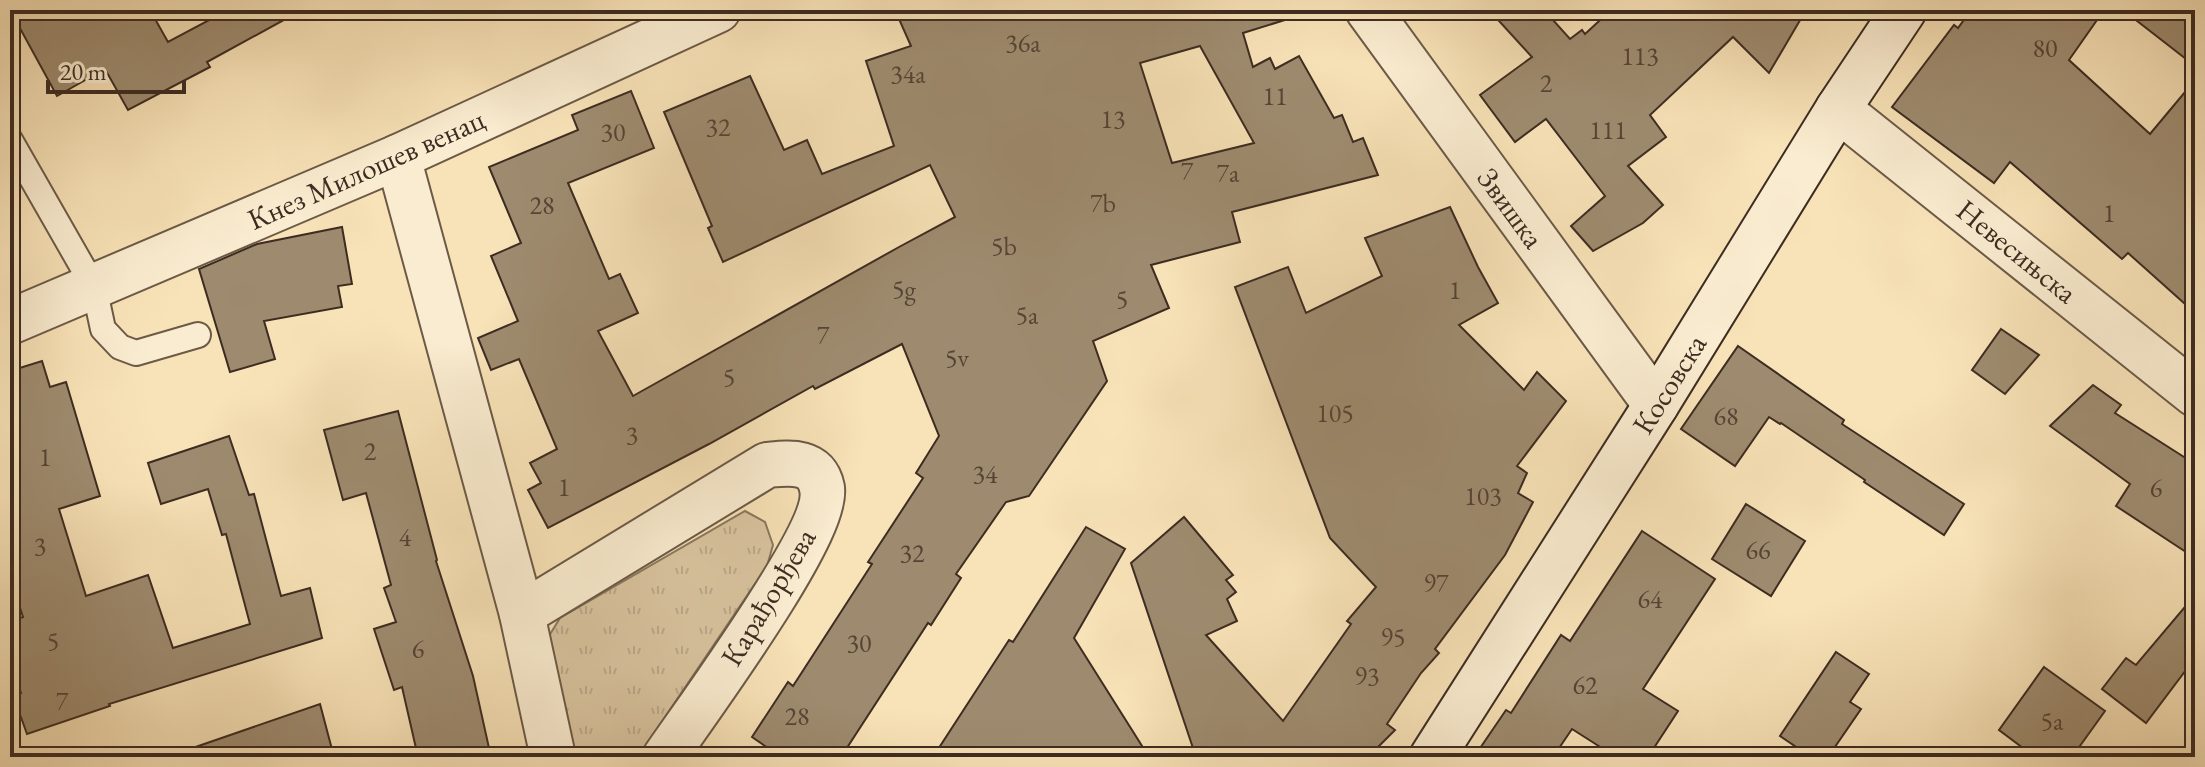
<svg xmlns="http://www.w3.org/2000/svg" width="2205" height="767" font-family="'EB Garamond',serif">
  <defs>
    <pattern id="park-tufts" width="24" height="20" patternUnits="userSpaceOnUse" patternTransform="scale(2)"><rect width="24" height="20" fill="#d8c39e"/><path d="M3 7l-1-3M5 7V3M7 7l1-3M15 17l-1-3M17 17v-4M19 17l1-3" fill="none" stroke="#baa888"/></pattern>
  </defs>
  <rect width="100%" height="100%" fill="#f8e2b7"/>
  <filter id="stains"><feTurbulence type="fractalNoise" baseFrequency=".0025" numOctaves="4"/><feColorMatrix values="0 0 0 0 .2 0 0 0 0 .09 0 0 0 0 .02 0 0 0 .5 -.17"/></filter>
  <radialGradient id="worn" r=".72"><stop offset=".6" stop-color="#630" stop-opacity="0"/><stop offset="1" stop-color="#630" stop-opacity=".3"/></radialGradient>
  <!-- park -->
  <path fill="url(#park-tufts)" stroke="#8a7860" stroke-width="2" d="M 745,511 L 765,522 L 773,545 L 767,566 L 638,757 L 572,757 L 549,636 L 560,618 Z"/>
  <!-- building -->
  <g fill="#9e8b6f" stroke="#3d2c22" stroke-width="2" fill-rule="evenodd">
    <path d="M 10,10 L 150,10 L 168,42 L 228,10 L 302,10 L 207,62 L 210,67 L 128,110 L 105,69 L 57,96 Z"/>
    <path d="M 895,10 L 1287,10 L 1288,19 L 1243,33 L 1253,67 L 1270,58 L 1275,69 L 1299,56 L 1334,118 L 1342,115 L 1353,142 L 1363,138 L 1378,175 L 1232,212 L 1240,242 L 1151,265 L 1169,308 L 1093,341 L 1107,381 L 1029,496 L 1006,502 L 956,574 L 961,578 L 931,625 L 928,623 L 841,757 L 781,757 L 752,737 L 788,682 L 793,686 L 872,564 L 868,562 L 923,478 L 916,473 L 939,436 L 902,344 L 815,389 L 813,386 L 709,444 L 548,528 L 528,490 L 541,483 L 530,463 L 557,449 L 519,359 L 491,370 L 478,338 L 518,321 L 491,256 L 521,243 L 489,167 L 578,130 L 572,115 L 631,91 L 654,148 L 568,183 L 609,279 L 620,274 L 638,313 L 598,331 L 633,396 L 899,247 L 955,217 L 930,165 L 723,262 L 708,228 L 712,226 L 664,112 L 750,76 L 784,150 L 807,140 L 822,174 L 894,146 L 866,61 L 911,46 ZM 1200,46 L 1254,143 L 1172,163 L 1140,63 Z"/>
    <path d="M 1489,10 L 1544,10 L 1570,39 L 1582,30 L 1585,34 L 1611,10 L 1806,10 L 1769,73 L 1733,37 L 1650,115 L 1666,137 L 1628,166 L 1663,205 L 1643,223 L 1593,251 L 1571,226 L 1605,196 L 1546,119 L 1515,142 L 1480,95 L 1532,57 Z"/>
    <path d="M 1971,10 L 2104,10 L 2069,60 L 2150,134 L 2195,80 L 2194,312 L 2128,253 L 2122,259 L 2010,162 L 1994,183 L 1892,107 L 1954,25 L 1958,28 Z"/>
    <path d="M 2123,10 L 2195,10 L 2195,66 Z"/>
    <path d="M 1450,207 L 1478,267 L 1498,303 L 1459,325 L 1524,390 L 1537,372 L 1566,401 L 1517,466 L 1527,473 L 1518,493 L 1533,502 L 1505,555 L 1435,649 L 1439,653 L 1421,673 L 1387,724 L 1395,730 L 1368,757 L 1196,757 L 1131,563 L 1184,517 L 1233,575 L 1226,580 L 1236,592 L 1227,599 L 1237,621 L 1206,635 L 1283,721 L 1351,624 L 1347,621 L 1376,587 L 1330,538 L 1235,287 L 1288,267 L 1306,313 L 1382,276 L 1365,238 Z"/>
    <path d="M 342,227 L 352,284 L 338,286 L 342,307 L 264,321 L 275,359 L 230,372 L 199,269 L 257,244 Z"/>
    <path d="M 2001,329 L 2039,355 L 2005,394 L 1972,370 Z"/>
    <path d="M 1738,346 L 1844,420 L 1842,424 L 1964,504 L 1944,535 L 1864,482 L 1865,480 L 1781,423 L 1780,424 L 1769,417 L 1735,466 L 1681,429 Z"/>
    <path d="M 42,361 L 50,387 L 66,382 L 100,496 L 59,509 L 86,596 L 148,575 L 173,648 L 250,624 L 226,534 L 222,535 L 208,489 L 161,504 L 148,463 L 229,436 L 249,495 L 254,494 L 281,596 L 310,588 L 322,638 L 109,704 L 110,706 L 27,734 L 13,695 L 21,693 L 10,661 L 10,621 L 23,617 L 10,577 L 10,371 Z"/>
    <path d="M 2093,385 L 2121,405 L 2115,413 L 2195,464 L 2195,558 L 2116,506 L 2130,484 L 2050,426 Z"/>
    <path d="M 398,411 L 437,560 L 436,561 L 473,676 L 491,757 L 418,757 L 402,687 L 394,690 L 374,629 L 396,622 L 384,588 L 391,585 L 366,493 L 343,500 L 324,430 Z"/>
    <path d="M 1746,504 L 1805,541 L 1771,596 L 1712,559 Z"/>
    <path d="M 1086,527 L 1125,549 L 1074,638 L 1149,757 L 933,757 L 1009,640 L 1013,642 Z"/>
    <path d="M 1642,531 L 1715,579 L 1643,689 L 1678,711 L 1648,757 L 1616,757 L 1572,729 L 1553,757 L 1474,757 L 1506,710 L 1511,713 L 1561,635 L 1570,641 Z"/>
    <path d="M 2195,595 L 2195,658 L 2146,723 L 2102,689 L 2126,658 L 2136,665 Z"/>
    <path d="M 1836,652 L 1869,674 L 1850,702 L 1861,709 L 1828,757 L 1811,757 L 1780,736 Z"/>
    <path d="M 2044,667 L 2105,711 L 2072,757 L 2035,757 L 1999,730 Z"/>
    <path d="M 320,704 L 334,757 L 185,757 L 184,751 Z"/>
  </g>
  <g fill="none" stroke-linecap="round" stroke-linejoin="round">
    <defs>
      <path id="lane" d="M 10,140 L 94,287 L 103,329 L 120,347 L 136,353 L 198,335"/>
      <g id="street">
        <path d="M 1368,10 L 1656,405"/>
        <path d="M 1838,109 L 2195,394"/>
        <path d="M 398,157 L 522,614 L 553,757"/>
        <path d="M 10,322 L 398,157 L 718,10"/>
        <path d="M 522,614 L 767,465 C 789,463 816,459 822,488 C 830,531 695,713 665,757"/>
      </g>
      <path id="secondary" d="M 1432,757 L 1656,405 L 1838,109 L 1904,10"/>
    </defs>
    <!-- lane casing -->
    <use href="#lane" stroke="#6c5a47" stroke-width="28"/>
    <!-- street casing -->
    <use href="#street" stroke="#6c5a47" stroke-width="48"/>
    <!-- secondary casing -->
    <use href="#secondary" stroke="#3d2c22" stroke-width="48"/>
    <!-- lane -->
    <use href="#lane" stroke="#faecd0" stroke-width="24"/>
    <!-- street -->
    <use href="#street" stroke="#faecd0" stroke-width="44"/>
    <!-- secondary -->
    <use href="#secondary" stroke="#faecd0" stroke-width="44"/>
  </g>
  <g text-anchor="middle" dominant-baseline="central" stroke-width="8" stroke-linejoin="round" paint-order="stroke">
    <!-- number labels -->
    <g font-size="26" fill="#554435">
      <text x="1023" y="43">36a</text>
      <text x="2045" y="48">80</text>
      <text x="1640" y="56">113</text>
      <text x="908" y="74">34a</text>
      <text x="1546" y="83">2</text>
      <text x="1275" y="96">11</text>
      <text x="1113" y="119">13</text>
      <text x="718" y="127">32</text>
      <text x="1608" y="130">111</text>
      <text x="613" y="132">30</text>
      <text x="1187" y="171">7</text>
      <text x="1228" y="173">7a</text>
      <text x="1103" y="203">7b</text>
      <text x="542" y="205">28</text>
      <text x="2109" y="213">1</text>
      <text x="1004" y="246">5b</text>
      <text x="904" y="289">5g</text>
      <text x="1455" y="290">1</text>
      <text x="1122" y="299">5</text>
      <text x="1027" y="315">5a</text>
      <text x="823" y="335">7</text>
      <text x="957" y="358">5v</text>
      <text x="729" y="377">5</text>
      <text x="1335" y="413">105</text>
      <text x="1726" y="416">68</text>
      <text x="632" y="435">3</text>
      <text x="370" y="451">2</text>
      <text x="45" y="457">1</text>
      <text x="985" y="474">34</text>
      <text x="564" y="487">1</text>
      <text x="2156" y="488">6</text>
      <text x="1483" y="496">103</text>
      <text x="405" y="537">4</text>
      <text x="40" y="546">3</text>
      <text x="1758" y="550">66</text>
      <text x="912" y="553">32</text>
      <text x="1436" y="583">97</text>
      <text x="1650" y="599">64</text>
      <text x="1393" y="637">95</text>
      <text x="53" y="641">5</text>
      <text x="859" y="643">30</text>
      <text x="418" y="649">6</text>
      <text x="1367" y="676">93</text>
      <text x="1585" y="685">62</text>
      <text x="62" y="701">7</text>
      <text x="797" y="716">28</text>
      <text x="2052" y="721">5a</text>
    </g>
    <!-- street labels -->
    <g font-size="30" fill="#3d2c22" stroke="#faecd0">
      <text transform="translate(366 169) rotate(-24)">Кнез Милошев венац</text>
      <text transform="translate(1511 208) rotate(54)">Звишка</text>
      <text transform="translate(2017 251) rotate(39)">Невесињска</text>
      <text transform="translate(1669 384) rotate(-58)">Косовска</text>
      <text transform="translate(768 597) rotate(-59)">Карађорђева</text>
    </g>
  </g>
  <!-- margin -->
  <rect width="2205" height="767" fill="none" stroke="#f8e2b7" stroke-width="40"/>
  <rect x="12" y="12" width="2181" height="743" fill="none" stroke="#3d2c22" stroke-width="4"/>
  <rect x="20" y="20" width="2165" height="727" fill="none" stroke="#3d2c22" stroke-width="2"/>
  <!-- scale -->
  <path d="M48 80v12h136v-12" fill="none" stroke="#3d2c22" stroke-width="4"/>
  <text x="60" y="80" font-size="24" fill="#3d2c22" stroke="#faecd0" stroke-width="6" paint-order="stroke">20 m</text>
  <rect width="100%" height="100%" filter="url(#stains)"/>
  <rect width="100%" height="100%" fill="url(#worn)"/>
</svg>
